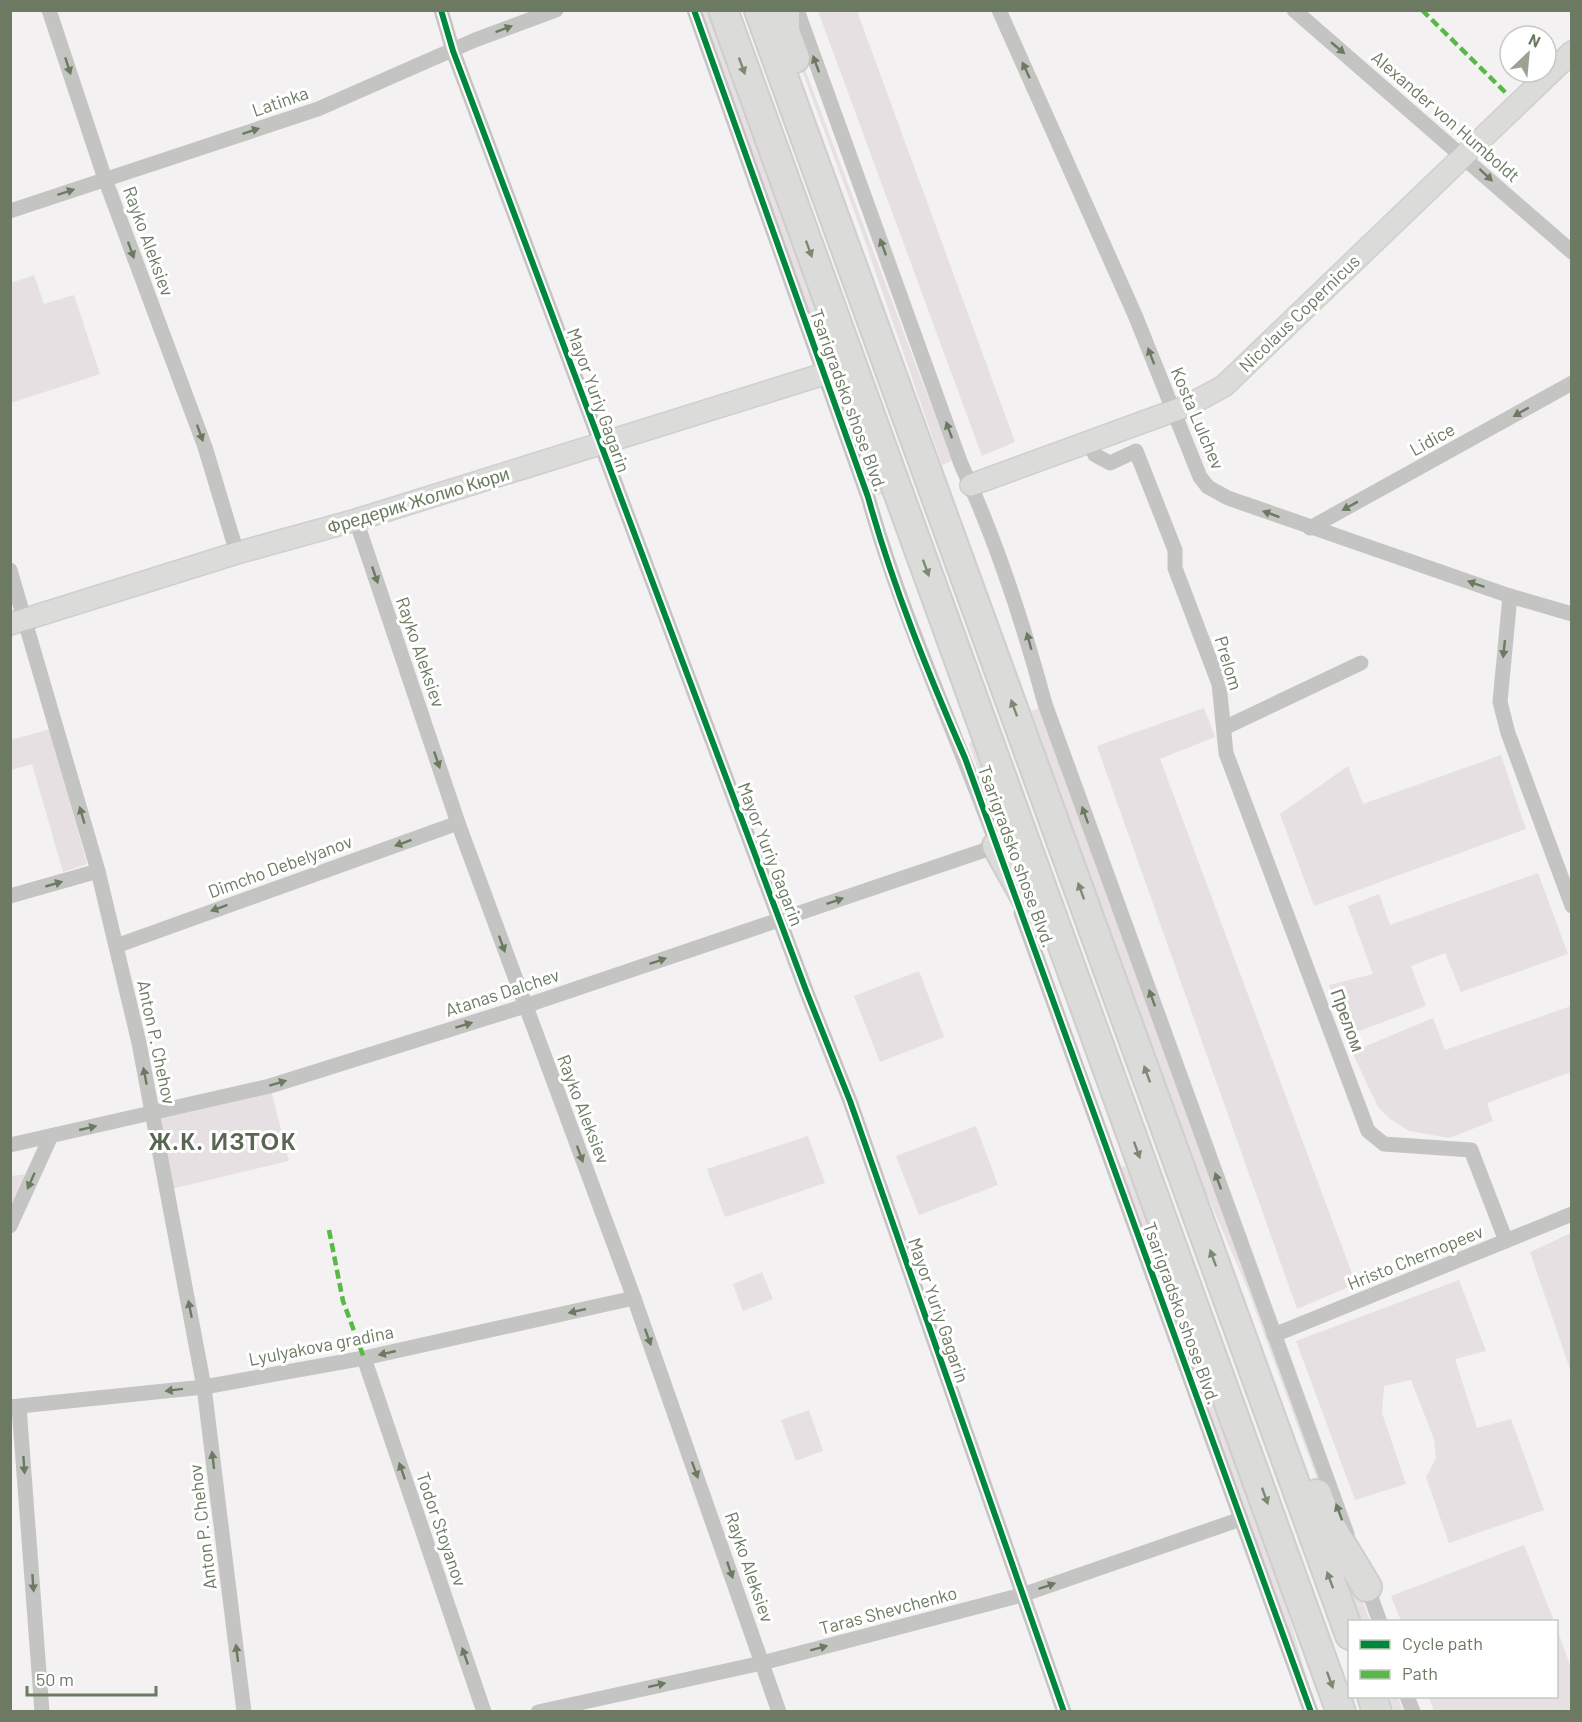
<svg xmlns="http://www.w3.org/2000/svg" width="1582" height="1722" font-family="Barlow,sans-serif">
  <rect width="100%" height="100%" fill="#f3f1f2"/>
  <!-- green -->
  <g fill="#e6e0e2">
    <path d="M 700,11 L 709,11 L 884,494 L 876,495 Z"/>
    <path d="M 818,11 L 857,11 L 1015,442 L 982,456 Z"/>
    <path d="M 794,40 L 952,461 L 942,465 L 860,227 L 791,41 Z"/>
    <path d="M 34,275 L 44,304 L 74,295 L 100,374 L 11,403 L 11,283 Z"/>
    <path d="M 1040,708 L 1333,1517 L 1331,1517 L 1246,1285 L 1188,1151 L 1031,711 Z"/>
    <path d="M 1204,708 L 1215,737 L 1160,759 L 1356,1284 L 1297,1309 L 1097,746 Z"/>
    <path d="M 50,729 L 87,864 L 63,872 L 32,764 L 11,770 L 11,740 Z"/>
    <path d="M 977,741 L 1016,850 L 1000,835 L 969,743 Z"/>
    <path d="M 1501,755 L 1526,829 L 1314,906 L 1280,814 L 1348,766 L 1363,804 Z"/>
    <path d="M 1538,873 L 1568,954 L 1461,992 L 1445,953 L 1411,966 L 1426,1006 L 1346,1036 L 1329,985 L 1373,974 L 1348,906 L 1379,894 L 1390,925 Z"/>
    <path d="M 919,971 L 944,1037 L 880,1062 L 854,996 Z"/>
    <path d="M 1571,1006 L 1571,1072 L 1487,1103 L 1493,1121 L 1449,1138 L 1409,1131 L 1390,1119 L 1378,1107 L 1352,1052 L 1433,1018 L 1445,1050 Z"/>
    <path d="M 270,1086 L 289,1161 L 167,1190 L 153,1113 Z"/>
    <path d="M 976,1126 L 998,1185 L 919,1215 L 896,1156 Z"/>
    <path d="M 808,1136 L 825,1183 L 725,1217 L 707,1169 Z"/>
    <path d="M 1125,1166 L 1155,1237 L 1272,1558 L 1311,1692 L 1120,1167 Z"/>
    <path d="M 29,1174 L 11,1214 L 11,1176 Z"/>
    <path d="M 1571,1233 L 1571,1372 L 1530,1252 Z"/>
    <path d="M 762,1272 L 773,1299 L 743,1311 L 733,1284 Z"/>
    <path d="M 1459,1280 L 1486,1351 L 1455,1359 L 1477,1428 L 1511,1419 L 1544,1510 L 1449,1543 L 1426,1477 L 1436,1458 L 1434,1439 L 1411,1380 L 1384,1386 L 1382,1413 L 1406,1484 L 1355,1500 L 1296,1341 Z"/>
    <path d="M 809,1410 L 823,1451 L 796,1461 L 781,1420 Z"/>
    <path d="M 1524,1545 L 1554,1621 L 1401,1621 L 1391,1596 Z"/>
    <path d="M 1341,1565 L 1355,1580 L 1370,1621 L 1361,1621 Z"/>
    <path d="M 1557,1629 L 1571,1668 L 1571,1711 L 1434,1711 L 1429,1697 L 1556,1696 Z"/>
    <path d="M 1388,1697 L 1398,1697 L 1403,1711 L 1394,1711 Z"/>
  </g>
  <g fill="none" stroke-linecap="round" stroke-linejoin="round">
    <defs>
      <g id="secondary">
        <path d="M 971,485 L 1187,406 L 1224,386 L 1572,52"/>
        <path d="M 10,624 L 237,553 L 356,520 L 824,374"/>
      </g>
      <g id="highway">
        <path d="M 723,10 L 1341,1712"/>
        <path d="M 759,10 L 1350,1635"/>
        <path d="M 785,10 L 785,31 L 795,58"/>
        <path d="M 997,846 L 1040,923"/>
        <path d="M 1317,1494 L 1326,1519 L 1367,1587"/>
        <path d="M 1372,1696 L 1377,1712"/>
      </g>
    </defs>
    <!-- secondary casing -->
    <use href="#secondary" stroke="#cfcfce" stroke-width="24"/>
    <!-- highway casing -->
    <use href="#highway" stroke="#cececd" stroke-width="32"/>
    <!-- street -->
    <g stroke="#c4c5c3" stroke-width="15">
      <path d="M 49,10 L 105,179 L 205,447 L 237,553"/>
      <path d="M 441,10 L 453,51 L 807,993 L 850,1101 L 1064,1712"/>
      <path d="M 694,10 L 868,497 C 902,618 956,732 999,851"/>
      <path d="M 797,10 L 961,464 C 997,542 1023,622 1045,704 L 1347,1534"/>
      <path d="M 999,10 L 1135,315 L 1200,477 L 1208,487 L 1228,498 L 1510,596 L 1572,614"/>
      <path d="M 1294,10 L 1572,252"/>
      <path d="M 10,211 L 318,109 L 475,40 L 556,10"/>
      <path d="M 1089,441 L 1095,455 L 1110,463 L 1136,451 L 1175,550 L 1175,568 L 1219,684 L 1226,753 L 1368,1131 L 1384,1144 L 1471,1150 L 1506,1241"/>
      <path d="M 356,520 L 458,823 L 634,1298 L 779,1712"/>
      <path d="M 1310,528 L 1572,383"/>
      <path d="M 10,570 L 98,871 L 139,1043 L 204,1387 L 244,1712"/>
      <path d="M 1510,596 L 1500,702 L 1508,733 L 1572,906"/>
      <path d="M 1224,728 L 1361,663"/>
      <path d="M 10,896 L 98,871"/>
      <path d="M 1021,913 L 1311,1712"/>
      <path d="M 116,946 L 458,823"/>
      <path d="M 10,1145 L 270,1086 L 525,1006 L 997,846"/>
      <path d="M 10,1226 L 51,1136"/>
      <path d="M 1274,1335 L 1572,1214"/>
      <path d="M 364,1358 L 484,1712"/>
      <path d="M 10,1407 L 204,1387 L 364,1358 L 634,1298"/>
      <path d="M 19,1407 L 42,1712"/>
      <path d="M 1365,1581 L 1380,1622"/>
      <path d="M 1407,1696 L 1413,1712"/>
      <path d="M 538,1712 L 762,1663 L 1022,1595 L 1241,1519"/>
    </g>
    <!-- secondary -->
    <use href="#secondary" stroke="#dbdbda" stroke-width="21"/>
    <!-- highway -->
    <use href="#highway" stroke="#dbdbda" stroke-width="28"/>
    <!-- quiet -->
    <g stroke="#58b947" stroke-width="4.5" stroke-dasharray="9 4.5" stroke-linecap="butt">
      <path d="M 1422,10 L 1506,93"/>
      <path d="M 329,1230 L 343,1301 L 364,1358"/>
    </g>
    <defs>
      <g id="cycleway">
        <path d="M 441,10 L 453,51 L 807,993 L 850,1101 L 1064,1712"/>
        <path d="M 694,10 L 868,497 C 893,587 928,673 965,758 L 1311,1712"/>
      </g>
    </defs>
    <!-- cycleway casing -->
    <use href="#cycleway" stroke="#fff" stroke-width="10"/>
    <!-- cycleway -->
    <use href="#cycleway" stroke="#00873e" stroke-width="6"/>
  </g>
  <!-- one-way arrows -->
  <defs><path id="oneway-solid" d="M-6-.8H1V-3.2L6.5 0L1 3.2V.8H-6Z" transform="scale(1.5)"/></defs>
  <g fill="#6b7a61">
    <use href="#oneway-solid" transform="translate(504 29) rotate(-21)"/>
    <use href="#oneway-solid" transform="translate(1338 48) rotate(40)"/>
    <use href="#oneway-solid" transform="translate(816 64) rotate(-110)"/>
    <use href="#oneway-solid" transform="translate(68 66) rotate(72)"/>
    <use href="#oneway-solid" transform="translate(1026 70) rotate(-115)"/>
    <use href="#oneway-solid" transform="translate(251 131) rotate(-18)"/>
    <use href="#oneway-solid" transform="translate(1486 175) rotate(43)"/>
    <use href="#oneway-solid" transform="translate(66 192) rotate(-18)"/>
    <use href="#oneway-solid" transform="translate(883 247) rotate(-110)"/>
    <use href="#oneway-solid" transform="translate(131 250) rotate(70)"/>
    <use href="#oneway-solid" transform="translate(1151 356) rotate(-111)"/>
    <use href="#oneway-solid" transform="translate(1521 412) rotate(150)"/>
    <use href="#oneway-solid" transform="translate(949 430) rotate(-110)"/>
    <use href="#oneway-solid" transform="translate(200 433) rotate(70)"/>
    <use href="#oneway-solid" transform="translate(1350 506) rotate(151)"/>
    <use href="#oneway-solid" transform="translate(1271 514) rotate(-160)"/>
    <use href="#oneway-solid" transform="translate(375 575) rotate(71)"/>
    <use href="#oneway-solid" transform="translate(1476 584) rotate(-161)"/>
    <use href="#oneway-solid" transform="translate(1029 641) rotate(-105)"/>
    <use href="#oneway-solid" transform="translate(1504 649) rotate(96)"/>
    <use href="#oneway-solid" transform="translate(437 760) rotate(71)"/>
    <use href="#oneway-solid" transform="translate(82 815) rotate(-106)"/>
    <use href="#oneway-solid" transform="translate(1085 815) rotate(-110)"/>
    <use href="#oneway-solid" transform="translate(403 843) rotate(160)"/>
    <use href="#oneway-solid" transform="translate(54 884) rotate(-16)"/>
    <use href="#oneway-solid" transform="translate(835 901) rotate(-19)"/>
    <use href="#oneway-solid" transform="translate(219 908) rotate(160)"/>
    <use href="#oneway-solid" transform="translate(502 944) rotate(70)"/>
    <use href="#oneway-solid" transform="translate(658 961) rotate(-19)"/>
    <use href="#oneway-solid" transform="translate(1152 998) rotate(-110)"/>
    <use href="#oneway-solid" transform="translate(464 1025) rotate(-17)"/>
    <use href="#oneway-solid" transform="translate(145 1076) rotate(-101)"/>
    <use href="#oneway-solid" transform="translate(278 1083) rotate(-17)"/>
    <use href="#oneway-solid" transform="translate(88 1128) rotate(-13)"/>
    <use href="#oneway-solid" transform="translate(580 1154) rotate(70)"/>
    <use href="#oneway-solid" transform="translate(31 1181) rotate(114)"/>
    <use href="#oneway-solid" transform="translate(1218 1181) rotate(-110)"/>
    <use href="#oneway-solid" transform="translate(190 1309) rotate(-101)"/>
    <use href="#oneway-solid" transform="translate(577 1311) rotate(167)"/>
    <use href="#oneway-solid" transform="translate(648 1337) rotate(70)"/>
    <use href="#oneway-solid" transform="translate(387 1353) rotate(167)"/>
    <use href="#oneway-solid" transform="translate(174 1390) rotate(173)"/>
    <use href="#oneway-solid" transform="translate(213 1460) rotate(-97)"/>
    <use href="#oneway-solid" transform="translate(24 1465) rotate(86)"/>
    <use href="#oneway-solid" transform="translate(695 1470) rotate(70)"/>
    <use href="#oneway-solid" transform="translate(402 1471) rotate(-109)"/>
    <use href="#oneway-solid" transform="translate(1339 1512) rotate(-110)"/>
    <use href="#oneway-solid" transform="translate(730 1570) rotate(71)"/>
    <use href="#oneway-solid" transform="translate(33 1583) rotate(86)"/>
    <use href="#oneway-solid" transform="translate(1047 1586) rotate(-19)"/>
    <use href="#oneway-solid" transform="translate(819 1648) rotate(-15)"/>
    <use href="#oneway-solid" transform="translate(237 1653) rotate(-97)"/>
    <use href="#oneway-solid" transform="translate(465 1656) rotate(-109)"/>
    <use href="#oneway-solid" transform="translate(657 1685) rotate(-13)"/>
  </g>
  <g fill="#7c8973">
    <use href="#oneway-solid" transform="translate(742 66) rotate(70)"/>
    <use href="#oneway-solid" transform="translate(809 249) rotate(70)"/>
    <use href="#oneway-solid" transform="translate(926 568) rotate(70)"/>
    <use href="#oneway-solid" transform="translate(1014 708) rotate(-110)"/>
    <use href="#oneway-solid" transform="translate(1081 891) rotate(-110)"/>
    <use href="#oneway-solid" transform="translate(1147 1074) rotate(-110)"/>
    <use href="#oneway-solid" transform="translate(1137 1150) rotate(70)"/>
    <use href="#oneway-solid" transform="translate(1213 1258) rotate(-110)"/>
    <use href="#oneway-solid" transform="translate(1265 1496) rotate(70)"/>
    <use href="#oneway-solid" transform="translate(1330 1580) rotate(-110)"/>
    <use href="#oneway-solid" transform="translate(1330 1680) rotate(70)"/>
  </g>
  <g text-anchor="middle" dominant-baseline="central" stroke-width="6" stroke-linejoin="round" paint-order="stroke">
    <!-- street labels -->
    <g font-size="18" fill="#6b7a61" stroke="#fff">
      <text transform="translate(280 101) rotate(-19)">Latinka</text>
      <text transform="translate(1446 116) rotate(41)">Alexander von Humboldt</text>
      <text transform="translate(149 241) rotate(70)">Rayko Aleksiev</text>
      <text transform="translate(1299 313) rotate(-44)">Nicolaus Copernicus</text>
      <text transform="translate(599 400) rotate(70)">Mayor Yuriy Gagarin</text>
      <text transform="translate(849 400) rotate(70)">Tsarigradsko shose Blvd.</text>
      <text transform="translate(1198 418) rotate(67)">Kosta Lulchev</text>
      <text transform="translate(1432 439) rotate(-29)">Lidice</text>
      <text transform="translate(418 500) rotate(-17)">Фредерик Жолио Кюри</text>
      <text transform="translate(421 652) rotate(71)">Rayko Aleksiev</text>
      <text transform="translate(1229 663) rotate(73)">Prelom</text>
      <text transform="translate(771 854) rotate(69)">Mayor Yuriy Gagarin</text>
      <text transform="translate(1017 856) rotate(70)">Tsarigradsko shose Blvd.</text>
      <text transform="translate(280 866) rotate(-20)">Dimcho Debelyanov</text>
      <text transform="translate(502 992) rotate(-18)">Atanas Dalchev</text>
      <text transform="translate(1348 1020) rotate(70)">Прелом</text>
      <text transform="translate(157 1042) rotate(78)">Anton P. Chehov</text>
      <text transform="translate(584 1109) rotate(69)">Rayko Aleksiev</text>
      <text transform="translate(1415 1257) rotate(-22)">Hristo Chernopeev</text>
      <text transform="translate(939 1310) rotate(71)">Mayor Yuriy Gagarin</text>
      <text transform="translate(1182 1313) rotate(70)">Tsarigradsko shose Blvd.</text>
      <text transform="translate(321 1345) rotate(-11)">Lyulyakova gradina</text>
      <text transform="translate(202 1527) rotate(-97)">Anton P. Chehov</text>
      <text transform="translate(442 1529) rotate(71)">Todor Stoyanov</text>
      <text transform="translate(750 1567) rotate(71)">Rayko Aleksiev</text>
      <text transform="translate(888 1610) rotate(-15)">Taras Shevchenko</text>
    </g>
    <!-- district labels -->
    <g font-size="24" font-weight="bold" letter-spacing="1.5" fill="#5a6552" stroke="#fff">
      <text x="223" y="1140">Ж.К. ИЗТОК</text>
    </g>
  </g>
  <!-- border -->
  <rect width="1582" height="1722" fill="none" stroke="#6b7a61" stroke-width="24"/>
  <!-- legend -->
  <rect x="1348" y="1620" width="210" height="78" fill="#ffffff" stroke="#c4cac0" stroke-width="1.5"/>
  <rect x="1360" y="1640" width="30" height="9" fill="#00873e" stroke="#c4cac0" stroke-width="1.5"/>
  <text x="1402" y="1650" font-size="18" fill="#6b7a61">Cycle path</text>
  <rect x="1360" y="1670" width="30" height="9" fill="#58b947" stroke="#c4cac0" stroke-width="1.5"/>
  <text x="1402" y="1680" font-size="18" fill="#6b7a61">Path</text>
  <!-- north arrow -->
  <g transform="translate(1528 54) rotate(26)"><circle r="28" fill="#ffffff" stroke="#c4cac0" stroke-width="1.5"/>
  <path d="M0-4.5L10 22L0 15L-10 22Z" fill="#9ba494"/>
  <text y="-9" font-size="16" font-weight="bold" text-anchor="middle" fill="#6b7a61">N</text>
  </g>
  <!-- scale -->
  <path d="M27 1686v9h129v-9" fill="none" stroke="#6b7a61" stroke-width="3"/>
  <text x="36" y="1686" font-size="18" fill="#6b7a61" stroke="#ffffff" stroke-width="4.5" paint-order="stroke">50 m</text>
</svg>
